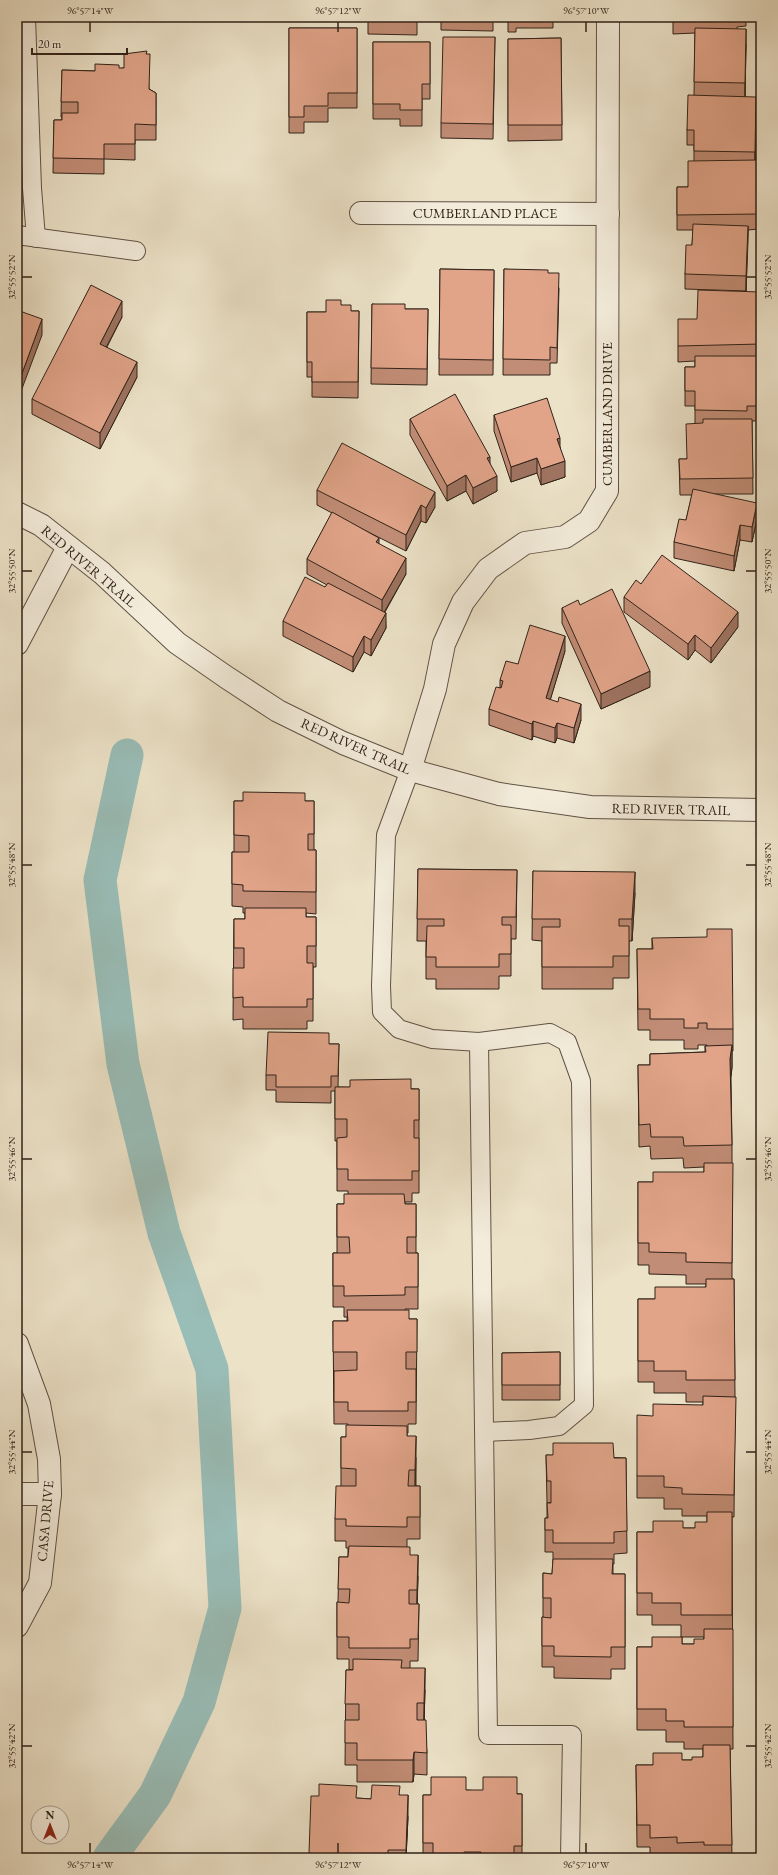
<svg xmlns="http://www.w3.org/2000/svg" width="778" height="1875" font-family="'EB Garamond',serif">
  <rect width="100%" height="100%" fill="#ece2c8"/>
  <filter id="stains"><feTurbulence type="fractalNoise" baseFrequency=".005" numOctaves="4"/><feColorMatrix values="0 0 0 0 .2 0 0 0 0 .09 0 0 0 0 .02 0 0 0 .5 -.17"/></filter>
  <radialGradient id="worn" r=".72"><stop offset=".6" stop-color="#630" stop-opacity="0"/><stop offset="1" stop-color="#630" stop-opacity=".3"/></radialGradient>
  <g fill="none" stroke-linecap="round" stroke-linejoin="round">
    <!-- canal -->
    <path stroke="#99bdb7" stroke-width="33" d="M 109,1858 L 155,1795 L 199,1702 L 225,1608 L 212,1369 L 164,1233 L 123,1064 L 100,880 L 127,755"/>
    <defs>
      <g id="service">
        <path d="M 26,17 L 32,188 L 36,238"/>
        <path d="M 17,235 L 136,251"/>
        <path d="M 410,770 L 386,835 L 381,986 L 382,1012 L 399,1029 L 432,1039 L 479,1042 L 550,1033 L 567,1042 L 581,1081 L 584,1405 L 559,1426 L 529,1430 L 485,1432"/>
        <path d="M 479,1042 L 488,1735 L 572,1735 L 570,1858"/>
      </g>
      <g id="minor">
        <path d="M 361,213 L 608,214"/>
        <path d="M 17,644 L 68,547"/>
        <path d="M 410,770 L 435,689 L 444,644 L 463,602 L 488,569 L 525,543 L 565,537 L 589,521 L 607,491 L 608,17"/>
        <path d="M 17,1344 L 39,1404 L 49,1459 L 50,1494 L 40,1583 L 17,1626"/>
        <path d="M 17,1494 L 50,1494"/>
      </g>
      <path id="tertiary" d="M 17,513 L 41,525 L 102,573 L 177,643 L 226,677 L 278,711 L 343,743 L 410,770 L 499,794 L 590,807 L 761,810"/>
    </defs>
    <!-- service casing -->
    <use href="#service" stroke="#605245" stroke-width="20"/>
    <!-- minor casing -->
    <use href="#minor" stroke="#605245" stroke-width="24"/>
    <!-- tertiary casing -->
    <use href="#tertiary" stroke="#605245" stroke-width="24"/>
    <!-- service -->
    <use href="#service" stroke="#f3ecdb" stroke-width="18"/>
    <!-- minor -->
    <use href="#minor" stroke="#f3ecdb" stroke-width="22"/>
    <!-- tertiary -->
    <use href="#tertiary" stroke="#f3ecdb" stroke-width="22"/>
  </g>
  <!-- wall -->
  <g fill="#c28d76" stroke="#312219" fill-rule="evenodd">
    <path d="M 368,17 L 417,17 L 417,35 L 368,34 Z"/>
    <path d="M 441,17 L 493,17 L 493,31 L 441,30 Z"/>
    <path d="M 508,17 L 553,17 L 553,28 L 516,28 L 516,32 L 508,32 Z"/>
    <path d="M 673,17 L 746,17 L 746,26 L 737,27 L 737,29 L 746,44 L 745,97 L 756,113 L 755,160 L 759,214 L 759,229 L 748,230 L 746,291 L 685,289 L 685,274 L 692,245 L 693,230 L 677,230 L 677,187 L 688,187 L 694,161 L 694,145 L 687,145 L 687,130 L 694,95 L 695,33 L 673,34 Z"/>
    <path d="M 289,28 L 357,28 L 357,108 L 328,108 L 328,122 L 304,122 L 304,133 L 289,133 Z"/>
    <path d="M 495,37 L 493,139 L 441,138 L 441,123 Z"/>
    <path d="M 561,38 L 562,140 L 508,141 L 508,39 Z"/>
    <path d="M 373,42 L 430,42 L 430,99 L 422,99 L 422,126 L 400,126 L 400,119 L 373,119 Z"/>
    <path d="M 17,50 L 20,66 L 18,162 L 17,162 Z"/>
    <path d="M 147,54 L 149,89 L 156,93 L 156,140 L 135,140 L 135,160 L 104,159 L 104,174 L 53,173 L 54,120 L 62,120 L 62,117 L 61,117 L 62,70 L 95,71 L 124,68 Z"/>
    <path d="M 440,269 L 494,270 L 493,375 L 439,375 Z"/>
    <path d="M 504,269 L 548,273 L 559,288 L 557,363 L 550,363 L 550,375 L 503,375 Z"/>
    <path d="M 761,292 L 761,421 L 752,421 L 753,494 L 715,494 L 757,519 L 752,542 L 740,540 L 734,571 L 674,558 L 674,542 L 686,520 L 692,495 L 680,495 L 679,459 L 687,459 L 695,424 L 695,406 L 685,406 L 685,367 L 695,367 L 695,361 L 678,362 L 678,346 L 697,319 Z"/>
    <path d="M 372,304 L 405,309 L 428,309 L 427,385 L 371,384 Z"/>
    <path d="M 341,305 L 351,311 L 359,311 L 358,398 L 312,397 L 312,377 L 307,377 L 307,312 L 326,312 Z"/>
    <path d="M 122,317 L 107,347 L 137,377 L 100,449 L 32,414 L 32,399 Z"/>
    <path d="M 494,415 L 560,447 L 565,477 L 541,485 L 537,473 L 511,482 L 494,431 Z"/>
    <path d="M 410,419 L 490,464 L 497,491 L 473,504 L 466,491 L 447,501 L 410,435 Z"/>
    <path d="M 317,490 L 435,507 L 426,523 L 421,521 L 406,551 L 360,528 L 379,544 L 406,574 L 385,612 L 386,628 L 371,656 L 364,652 L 353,672 L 283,636 L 283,621 L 325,587 L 327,585 L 307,574 L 307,559 L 332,513 L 317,505 Z"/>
    <path d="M 641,584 L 738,627 L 711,663 L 695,650 L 688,660 L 624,612 L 624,597 Z"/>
    <path d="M 580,605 L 650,687 L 601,709 L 562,623 L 562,608 Z"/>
    <path d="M 565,651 L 550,700 L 581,720 L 574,743 L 557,738 L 555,743 L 533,736 L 532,740 L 489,725 L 489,709 L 500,688 L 500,680 L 518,664 Z"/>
    <path d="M 234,801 L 314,801 L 314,850 L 316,850 L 316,914 L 306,913 L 306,917 L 316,917 L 316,967 L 313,967 L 313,1021 L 307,1021 L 307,1029 L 243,1029 L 243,1019 L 233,1020 L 234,919 L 245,919 L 245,913 L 243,913 L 243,907 L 232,906 L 232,852 L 234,852 Z"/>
    <path d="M 418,869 L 517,870 L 516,939 L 511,939 L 511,976 L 499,976 L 499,989 L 436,989 L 436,979 L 426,979 L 426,941 L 417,941 Z"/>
    <path d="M 533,871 L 635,893 L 632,941 L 629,941 L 629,978 L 613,978 L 613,989 L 542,989 L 542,941 L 532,940 Z"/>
    <path d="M 652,938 L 733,1029 L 733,1051 L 732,1051 L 732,1067 L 731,1078 L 732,1145 L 732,1279 L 734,1279 L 735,1397 L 734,1517 L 732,1517 L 733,1749 L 730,1749 L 732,1858 L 650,1858 L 650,1847 L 637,1847 L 636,1765 L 653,1765 L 682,1760 L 692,1760 L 703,1757 L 703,1749 L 684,1749 L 684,1742 L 666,1742 L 666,1730 L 637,1730 L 637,1647 L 652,1647 L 681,1637 L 681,1625 L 652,1625 L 652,1615 L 637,1615 L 637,1532 L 653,1532 L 683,1528 L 695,1528 L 707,1522 L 707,1516 L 682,1516 L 682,1509 L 664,1509 L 664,1498 L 637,1498 L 637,1476 L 653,1416 L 703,1405 L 703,1402 L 686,1402 L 686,1393 L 654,1393 L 654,1382 L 638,1382 L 638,1299 L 655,1299 L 706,1287 L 706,1284 L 686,1284 L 686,1275 L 649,1274 L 649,1265 L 638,1265 L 638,1182 L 653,1182 L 704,1172 L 704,1167 L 684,1168 L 683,1158 L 651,1159 L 650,1146 L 639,1147 L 638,1065 L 650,1065 L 650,1054 L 705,1052 L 705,1046 L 707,1046 L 707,1045 L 698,1045 L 698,1049 L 684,1049 L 684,1040 L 650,1040 L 650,1030 L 638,1030 L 637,949 L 652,949 ZM 682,1637 L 704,1637 L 704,1639 L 694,1644 L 682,1644 Z"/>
    <path d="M 329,1044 L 339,1044 L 338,1087 L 419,1089 L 419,1193 L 412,1193 L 412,1202 L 405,1202 L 405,1204 L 416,1204 L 416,1253 L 418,1253 L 418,1309 L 405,1309 L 405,1310 L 409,1319 L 417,1319 L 416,1424 L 408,1424 L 408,1433 L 407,1433 L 407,1436 L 416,1458 L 416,1486 L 420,1486 L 420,1539 L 407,1539 L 407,1547 L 418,1577 L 417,1604 L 419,1604 L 418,1661 L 410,1661 L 410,1668 L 425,1690 L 424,1720 L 427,1753 L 427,1775 L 414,1774 L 413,1782 L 357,1782 L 357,1765 L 345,1765 L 346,1670 L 353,1670 L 349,1670 L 349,1659 L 337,1659 L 337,1602 L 338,1602 L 339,1557 L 348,1557 L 348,1548 L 346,1548 L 346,1541 L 335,1541 L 335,1519 L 341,1486 L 341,1437 L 346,1437 L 348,1424 L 334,1424 L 333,1321 L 347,1321 L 347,1317 L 344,1317 L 344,1307 L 333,1307 L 333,1253 L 337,1253 L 337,1204 L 344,1204 L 348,1194 L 348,1191 L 337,1191 L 337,1141 L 335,1141 L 335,1091 L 331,1091 L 331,1103 L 276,1102 L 276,1090 L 266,1090 L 266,1075 Z"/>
    <path d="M 560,1352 L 560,1400 L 502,1400 L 502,1353 Z"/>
    <path d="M 546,1455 L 626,1458 L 627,1553 L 614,1554 L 614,1564 L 613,1564 L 613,1574 L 625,1574 L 625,1669 L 611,1669 L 611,1679 L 554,1678 L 554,1667 L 542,1667 L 542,1617 L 543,1617 L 543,1573 L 552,1574 L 553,1559 L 553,1552 L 545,1552 L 545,1518 L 547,1518 L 547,1503 L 551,1503 L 547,1503 Z"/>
    <path d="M 466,1790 L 522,1794 L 522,1858 L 423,1858 L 423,1795 L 431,1795 Z"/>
    <path d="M 400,1795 L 408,1817 L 406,1858 L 309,1858 L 309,1853 L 357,1798 L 371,1799 Z"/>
  </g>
  <!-- shaded-wall -->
  <g fill="#9e7360" stroke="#312219">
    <path d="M 746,29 L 746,44 L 745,98 L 745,83 Z"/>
    <path d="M 20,50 L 20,66 L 18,162 L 18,146 Z"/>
    <path d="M 756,97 L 756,113 L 755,168 L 755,152 Z"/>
    <path d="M 748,226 L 748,241 L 746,291 L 746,276 Z"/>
    <path d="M 122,301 L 122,317 L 100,359 L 100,344 Z"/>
    <path d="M 42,319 L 42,335 L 17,402 L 17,387 Z"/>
    <path d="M 137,362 L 137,377 L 100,449 L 100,433 Z"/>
    <path d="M 560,438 L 560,453 L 557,439 Z"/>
    <path d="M 490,457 L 490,472 L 487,458 Z"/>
    <path d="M 537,458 L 537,473 L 511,482 L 511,467 Z"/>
    <path d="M 565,461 L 565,477 L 541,485 L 541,469 Z"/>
    <path d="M 466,475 L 466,491 L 447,501 L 447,486 Z"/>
    <path d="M 497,476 L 497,491 L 473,504 L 473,488 Z"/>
    <path d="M 435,492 L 435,507 L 426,523 L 426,508 Z"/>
    <path d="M 757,503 L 757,519 L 752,542 L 752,527 Z"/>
    <path d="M 421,505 L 421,521 L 406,551 L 406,535 Z"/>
    <path d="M 740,525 L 740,540 L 734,571 L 734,556 Z"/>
    <path d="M 379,538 L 379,553 L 376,542 Z"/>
    <path d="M 406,558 L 406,574 L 382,616 L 382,600 Z"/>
    <path d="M 738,612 L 738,627 L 711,663 L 711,648 Z"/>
    <path d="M 386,613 L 386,628 L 371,656 L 371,640 Z"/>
    <path d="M 695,635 L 695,650 L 688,660 L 688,644 Z"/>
    <path d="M 364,636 L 364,652 L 353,672 L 353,657 Z"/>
    <path d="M 565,636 L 565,651 L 546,714 L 546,698 Z"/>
    <path d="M 650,671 L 650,687 L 601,709 L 601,694 Z"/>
    <path d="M 581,704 L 581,720 L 574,743 L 574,728 Z"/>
    <path d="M 533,721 L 533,736 L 532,740 L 532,724 Z"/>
    <path d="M 557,723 L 557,738 L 555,743 L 555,728 Z"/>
    <path d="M 635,872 L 635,893 L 632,941 L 632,919 Z"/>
    <path d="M 732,1045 L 732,1067 L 730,1081 L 730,1059 Z"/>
    <path d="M 416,1436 L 416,1458 L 415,1492 L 415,1470 Z"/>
    <path d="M 418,1555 L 418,1577 L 417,1611 L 417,1590 Z"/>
    <path d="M 425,1668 L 425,1690 L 424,1725 L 424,1703 Z"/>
    <path d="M 414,1752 L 414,1774 L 413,1782 L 413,1760 Z"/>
    <path d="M 408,1795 L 408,1817 L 406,1858 Z"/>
  </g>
  <!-- building -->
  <g fill="#e1a489" stroke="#312219">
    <path d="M 368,17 L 417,17 L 417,20 L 368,19 Z"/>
    <path d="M 673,17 L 737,17 L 673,18 Z"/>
    <path d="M 289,28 L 357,28 L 357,93 L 328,93 L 328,106 L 304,106 L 304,117 L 289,117 Z"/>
    <path d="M 695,28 L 746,29 L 745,83 L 694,82 Z"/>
    <path d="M 443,37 L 495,37 L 493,124 L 441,123 Z"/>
    <path d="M 561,38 L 562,125 L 508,125 L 508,39 Z"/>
    <path d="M 373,42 L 430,42 L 430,84 L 422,84 L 422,110 L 400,110 L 400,104 L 373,104 Z"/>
    <path d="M 17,50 L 20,50 L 18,146 L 17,146 Z"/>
    <path d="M 147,51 L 146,54 L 150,54 L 149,89 L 156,93 L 156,125 L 135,124 L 135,144 L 104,144 L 104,159 L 53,158 L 54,120 L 62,120 L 62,113 L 78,113 L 78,102 L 61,102 L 62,70 L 95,71 L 95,64 L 119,65 L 119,68 L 124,68 L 124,54 Z"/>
    <path d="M 688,95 L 756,97 L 755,152 L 694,151 L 694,130 L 687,130 Z"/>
    <path d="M 758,160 L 759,214 L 677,215 L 677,187 L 688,187 L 688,161 Z"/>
    <path d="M 693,224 L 748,226 L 746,276 L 685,274 L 686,245 L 692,245 Z"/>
    <path d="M 440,269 L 494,270 L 493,360 L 439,359 Z"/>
    <path d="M 504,269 L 548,270 L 548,273 L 559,273 L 557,348 L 550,347 L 550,360 L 503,359 Z"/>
    <path d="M 91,285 L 122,301 L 100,344 L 137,362 L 100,433 L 32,399 Z"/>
    <path d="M 698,290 L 761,292 L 761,344 L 678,346 L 678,319 L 697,319 Z"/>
    <path d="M 326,300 L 341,300 L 341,305 L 351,305 L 351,311 L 359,311 L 358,382 L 312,382 L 312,362 L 307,362 L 307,312 L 326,312 Z"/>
    <path d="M 372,304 L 405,304 L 405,309 L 428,309 L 427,369 L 371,368 Z"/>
    <path d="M 17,310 L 42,319 L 17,387 Z"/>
    <path d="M 695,356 L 761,356 L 761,406 L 747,406 L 747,411 L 695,410 L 695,391 L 685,391 L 685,367 L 695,367 Z"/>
    <path d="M 455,394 L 490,457 L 487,458 L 497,476 L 473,488 L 466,475 L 447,486 L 410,419 Z"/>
    <path d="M 547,398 L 560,438 L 557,439 L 565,461 L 541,469 L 537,458 L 511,467 L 494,415 Z"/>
    <path d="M 703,419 L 752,419 L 753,478 L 680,479 L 679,459 L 687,459 L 686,424 L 703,423 Z"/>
    <path d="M 342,443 L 435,492 L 426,508 L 421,505 L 406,535 L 317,490 Z"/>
    <path d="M 693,489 L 757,503 L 752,527 L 740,525 L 734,556 L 674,542 L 679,519 L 686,520 Z"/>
    <path d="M 332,512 L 379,538 L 376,542 L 406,558 L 382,600 L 307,559 Z"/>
    <path d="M 662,555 L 738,612 L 711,648 L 695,635 L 688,644 L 624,597 L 636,580 L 641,584 Z"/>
    <path d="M 305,577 L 325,587 L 328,583 L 386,613 L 371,640 L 364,636 L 353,657 L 283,621 Z"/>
    <path d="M 612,589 L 650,671 L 601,694 L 562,608 L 578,600 L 580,605 Z"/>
    <path d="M 530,625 L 565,636 L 546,698 L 558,702 L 559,697 L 581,704 L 574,728 L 557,723 L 555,728 L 533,721 L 532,724 L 489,709 L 496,687 L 501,688 L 503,681 L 500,680 L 506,661 L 518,664 Z"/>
    <path d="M 243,792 L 305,793 L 305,801 L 314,801 L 314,834 L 308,834 L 308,850 L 316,850 L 316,892 L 243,891 L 243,885 L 232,884 L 232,852 L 249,852 L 249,836 L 234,835 L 234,801 L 243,801 Z"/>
    <path d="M 418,869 L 517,870 L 516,917 L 502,917 L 502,925 L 511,925 L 511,954 L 499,954 L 499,967 L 436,967 L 436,957 L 426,957 L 427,926 L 444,926 L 444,919 L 417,919 Z"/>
    <path d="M 533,871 L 635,872 L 632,919 L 619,919 L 619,926 L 629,926 L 629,956 L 613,956 L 613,967 L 542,967 L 542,927 L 560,927 L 560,919 L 532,919 Z"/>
    <path d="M 245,908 L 306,908 L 306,917 L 316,917 L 316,946 L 307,946 L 307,963 L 313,963 L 313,999 L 307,999 L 307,1007 L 243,1007 L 243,997 L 233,998 L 233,968 L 244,968 L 244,948 L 234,948 L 234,919 L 245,919 Z"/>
    <path d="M 707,929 L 732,929 L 733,1029 L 707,1029 L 707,1023 L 698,1023 L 698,1028 L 684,1028 L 684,1019 L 650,1019 L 650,1009 L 638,1009 L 637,949 L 653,949 L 652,938 L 707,937 Z"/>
    <path d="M 268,1032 L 329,1033 L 329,1044 L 339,1044 L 338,1076 L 331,1076 L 331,1087 L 276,1087 L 276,1075 L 266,1075 Z"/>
    <path d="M 732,1045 L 730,1059 L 732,1145 L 684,1146 L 683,1137 L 651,1137 L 650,1124 L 639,1125 L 638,1065 L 650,1065 L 650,1054 L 706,1052 L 705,1046 Z"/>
    <path d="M 411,1079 L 411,1089 L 419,1089 L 419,1120 L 414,1120 L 414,1138 L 419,1138 L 419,1171 L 412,1171 L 412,1180 L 348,1180 L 348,1169 L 337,1169 L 337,1138 L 347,1137 L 347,1119 L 335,1119 L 335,1087 L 350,1087 L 350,1080 Z"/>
    <path d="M 704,1163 L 733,1163 L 732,1263 L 686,1262 L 686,1253 L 649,1252 L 649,1243 L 638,1243 L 638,1182 L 653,1182 L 653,1172 L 704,1172 Z"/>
    <path d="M 344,1194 L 404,1194 L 405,1204 L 416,1204 L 416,1237 L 407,1237 L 407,1253 L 418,1253 L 418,1287 L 405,1287 L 405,1295 L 344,1296 L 344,1286 L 333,1286 L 333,1253 L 350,1253 L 349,1237 L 337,1237 L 337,1204 L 344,1204 Z"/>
    <path d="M 706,1279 L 734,1279 L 735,1380 L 686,1380 L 686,1371 L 654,1371 L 654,1361 L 638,1361 L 638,1299 L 655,1299 L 655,1287 L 706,1287 Z"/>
    <path d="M 347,1310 L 409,1310 L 409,1319 L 417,1319 L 417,1352 L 406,1352 L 406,1369 L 416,1369 L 416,1402 L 408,1402 L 408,1411 L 348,1411 L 348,1402 L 334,1402 L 334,1371 L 357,1370 L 357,1352 L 333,1352 L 333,1321 L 348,1321 Z"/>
    <path d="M 560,1352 L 560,1385 L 502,1385 L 502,1353 Z"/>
    <path d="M 703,1396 L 736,1397 L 734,1495 L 682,1494 L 682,1488 L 664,1487 L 664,1476 L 637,1476 L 637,1415 L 653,1416 L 653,1404 L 703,1405 Z"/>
    <path d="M 346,1425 L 407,1426 L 407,1436 L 416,1436 L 415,1470 L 409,1470 L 408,1486 L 420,1486 L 420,1517 L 407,1517 L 407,1527 L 346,1526 L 346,1519 L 335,1519 L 336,1486 L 356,1486 L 356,1469 L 341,1468 L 341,1437 L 346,1437 Z"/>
    <path d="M 553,1443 L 613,1443 L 614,1458 L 626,1458 L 627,1531 L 614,1532 L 614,1543 L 553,1543 L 553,1530 L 545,1530 L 545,1518 L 548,1518 L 547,1503 L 551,1503 L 551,1481 L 547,1481 L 546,1455 L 553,1455 Z"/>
    <path d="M 707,1512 L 732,1512 L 732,1615 L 681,1615 L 681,1603 L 652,1603 L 652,1593 L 637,1593 L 637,1532 L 653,1532 L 653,1521 L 683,1521 L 683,1528 L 695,1528 L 695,1522 L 707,1522 Z"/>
    <path d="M 349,1546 L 410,1547 L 410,1555 L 418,1555 L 417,1590 L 409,1590 L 409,1604 L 419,1604 L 418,1639 L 410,1639 L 410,1648 L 349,1648 L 349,1637 L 337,1637 L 337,1602 L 349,1603 L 350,1589 L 338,1589 L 339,1557 L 348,1557 Z"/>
    <path d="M 553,1559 L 613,1559 L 612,1574 L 625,1574 L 625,1647 L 611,1647 L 611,1657 L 554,1656 L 554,1646 L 542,1646 L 542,1617 L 551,1618 L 551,1598 L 543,1598 L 543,1573 L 552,1574 Z"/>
    <path d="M 704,1629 L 733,1629 L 733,1727 L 684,1727 L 684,1721 L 666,1721 L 666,1709 L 637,1709 L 637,1647 L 652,1647 L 652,1637 L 682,1637 L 682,1644 L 694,1644 L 694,1639 L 704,1639 Z"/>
    <path d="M 353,1659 L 402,1660 L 401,1668 L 425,1668 L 424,1703 L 417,1703 L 417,1720 L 426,1720 L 427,1753 L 414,1752 L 413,1760 L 357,1760 L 357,1743 L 345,1743 L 345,1720 L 359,1720 L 359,1704 L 345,1704 L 346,1670 L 353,1670 Z"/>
    <path d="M 703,1745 L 730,1745 L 732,1845 L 704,1845 L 704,1842 L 677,1843 L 677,1837 L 650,1838 L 650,1825 L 637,1825 L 636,1765 L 653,1765 L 653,1753 L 682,1753 L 682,1760 L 692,1760 L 692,1757 L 703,1757 Z"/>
    <path d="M 431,1777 L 466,1777 L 466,1790 L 483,1790 L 483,1777 L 517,1777 L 517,1794 L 522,1794 L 522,1846 L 514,1846 L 514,1858 L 481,1858 L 481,1852 L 464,1852 L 464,1858 L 433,1858 L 433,1843 L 423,1843 L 423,1795 L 431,1795 Z"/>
    <path d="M 319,1784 L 357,1786 L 356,1798 L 371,1799 L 372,1785 L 400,1786 L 399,1795 L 408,1795 L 406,1850 L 388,1850 L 388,1858 L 373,1858 L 373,1856 L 357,1855 L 356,1858 L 318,1858 L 318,1854 L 309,1853 L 311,1796 L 319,1796 Z"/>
  </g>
  <!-- ticks -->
  <path fill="none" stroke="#312219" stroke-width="1.5" d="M 90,22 L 90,32M 338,22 L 338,32M 586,22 L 586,32M 22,277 L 32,277M 746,277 L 756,277M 22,571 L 32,571M 746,571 L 756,571M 22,865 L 32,865M 746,865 L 756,865M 22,1159 L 32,1159M 746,1159 L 756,1159M 22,1452 L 32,1452M 746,1452 L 756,1452M 22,1746 L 32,1746M 746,1746 L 756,1746M 90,1843 L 90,1853M 338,1843 L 338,1853M 586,1843 L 586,1853"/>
  <g text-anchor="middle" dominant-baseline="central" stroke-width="4" stroke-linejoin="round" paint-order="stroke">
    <!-- street labels -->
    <g font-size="14" fill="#312219" stroke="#f3ecdb">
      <text x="485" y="213">CUMBERLAND PLACE</text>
      <text transform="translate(607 414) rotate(-90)">CUMBERLAND DRIVE</text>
      <text transform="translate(89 566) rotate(40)">RED RIVER TRAIL</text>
      <text transform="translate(356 746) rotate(24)">RED RIVER TRAIL</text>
      <text transform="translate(671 809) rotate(1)">RED RIVER TRAIL</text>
      <text transform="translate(45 1521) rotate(-85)">CASA DRIVE</text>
    </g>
  </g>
  <!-- margin -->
  <rect width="778" height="1875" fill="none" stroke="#ece2c8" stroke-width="44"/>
  <!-- north arrow -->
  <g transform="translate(50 1825)"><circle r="19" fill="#f3ecdb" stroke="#a59b8d"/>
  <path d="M0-3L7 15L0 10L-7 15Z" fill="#8f2418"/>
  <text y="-6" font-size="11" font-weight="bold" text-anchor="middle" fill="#312219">N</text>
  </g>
  <!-- scale -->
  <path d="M32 48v6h95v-6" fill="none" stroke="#312219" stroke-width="2"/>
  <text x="38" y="48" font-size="12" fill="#312219" stroke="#f3ecdb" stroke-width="3" paint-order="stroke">20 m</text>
  <rect x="22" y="22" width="734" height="1831" fill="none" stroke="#312219" stroke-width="1.5"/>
  <g font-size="10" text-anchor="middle" fill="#312219">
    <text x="90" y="14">96°57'14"W</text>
    <text x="338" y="14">96°57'12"W</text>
    <text x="586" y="14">96°57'10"W</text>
    <text transform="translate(11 277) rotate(-90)" y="4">32°55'52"N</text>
    <text transform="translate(767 277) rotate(-90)" y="4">32°55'52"N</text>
    <text transform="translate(11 571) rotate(-90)" y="4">32°55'50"N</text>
    <text transform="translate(767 571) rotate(-90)" y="4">32°55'50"N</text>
    <text transform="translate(11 865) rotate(-90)" y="4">32°55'48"N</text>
    <text transform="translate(767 865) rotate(-90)" y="4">32°55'48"N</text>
    <text transform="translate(11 1159) rotate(-90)" y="4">32°55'46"N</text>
    <text transform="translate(767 1159) rotate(-90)" y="4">32°55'46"N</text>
    <text transform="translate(11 1452) rotate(-90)" y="4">32°55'44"N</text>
    <text transform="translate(767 1452) rotate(-90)" y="4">32°55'44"N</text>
    <text transform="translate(11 1746) rotate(-90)" y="4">32°55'42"N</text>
    <text transform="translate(767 1746) rotate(-90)" y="4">32°55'42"N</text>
    <text x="90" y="1868">96°57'14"W</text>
    <text x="338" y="1868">96°57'12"W</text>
    <text x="586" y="1868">96°57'10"W</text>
  </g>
  <rect width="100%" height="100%" filter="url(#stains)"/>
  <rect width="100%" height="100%" fill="url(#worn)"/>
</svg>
